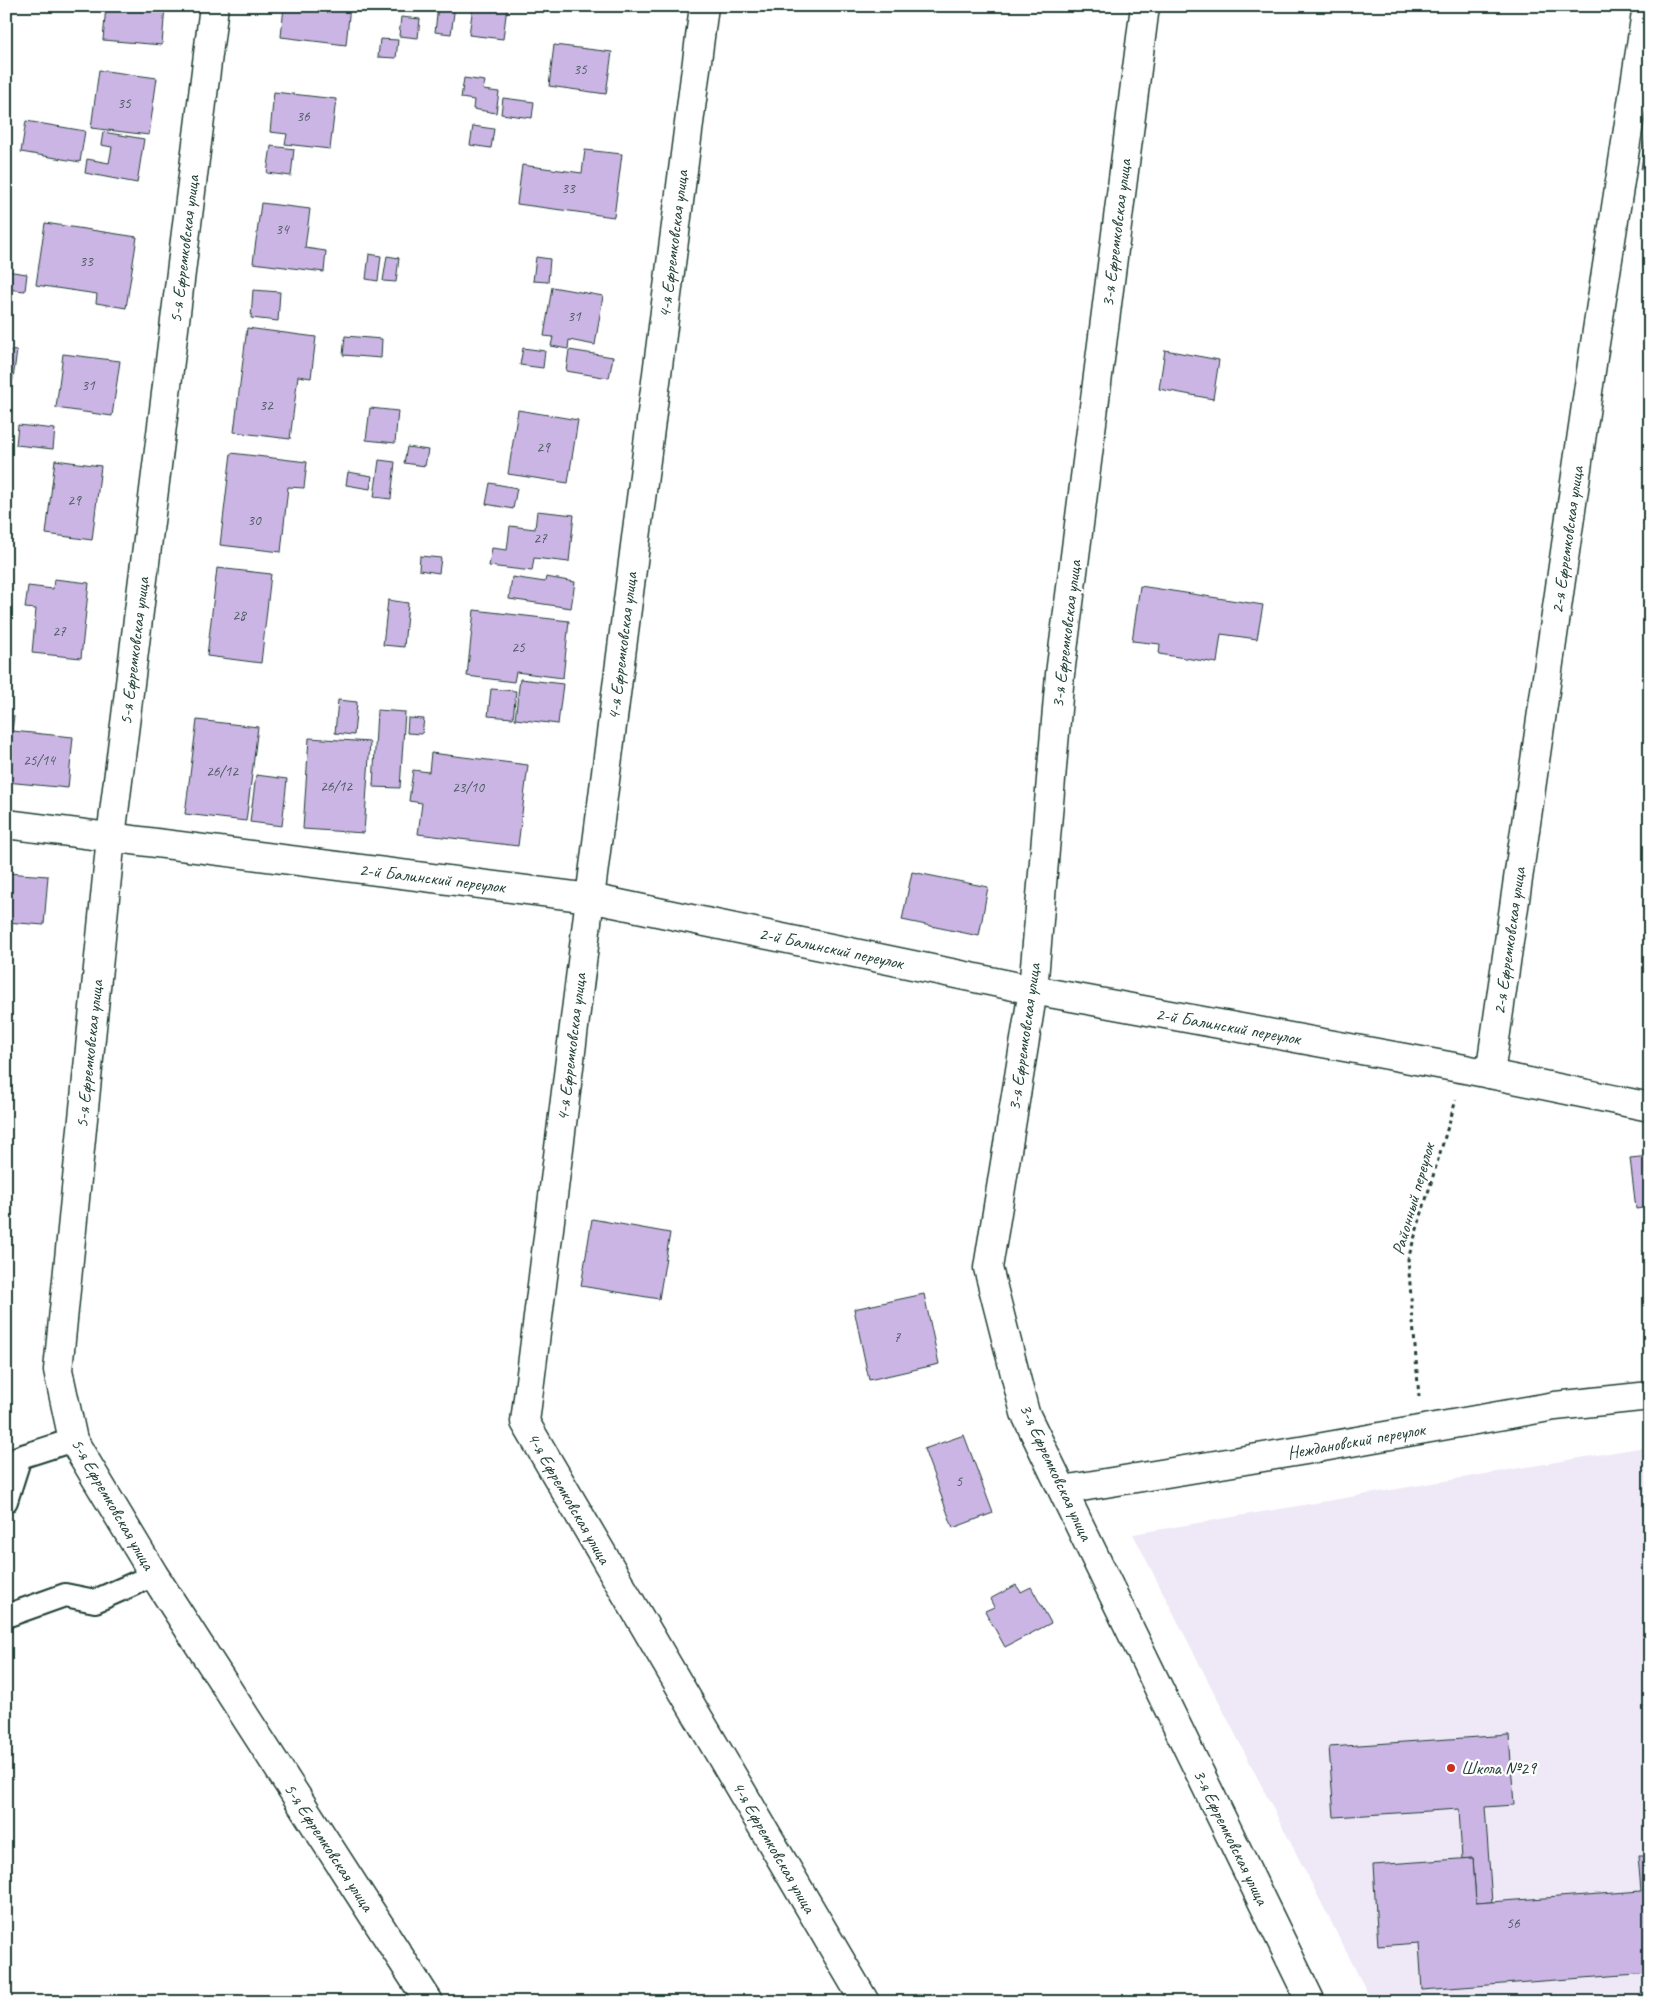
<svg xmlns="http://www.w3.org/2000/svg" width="1656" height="2008" font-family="Caveat,sans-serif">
  <rect width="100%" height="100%" fill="#fff"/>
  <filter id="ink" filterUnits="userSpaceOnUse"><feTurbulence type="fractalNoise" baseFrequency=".02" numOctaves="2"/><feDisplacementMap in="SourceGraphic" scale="10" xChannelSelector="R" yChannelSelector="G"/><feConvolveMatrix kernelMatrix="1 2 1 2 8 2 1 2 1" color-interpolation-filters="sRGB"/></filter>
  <g filter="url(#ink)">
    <!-- built -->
    <path fill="#efe9f7" d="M 1650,1446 L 1650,2002 L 1372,2002 L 1133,1534 Z"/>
    <!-- building -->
    <g fill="#cbb5e4" stroke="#1f3d34">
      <path d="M 106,6 L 165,6 L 162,45 L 103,40 Z"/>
      <path d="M 284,6 L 350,6 L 346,45 L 281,37 Z"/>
      <path d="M 438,6 L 455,6 L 451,34 L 435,32 Z"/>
      <path d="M 473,6 L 507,7 L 503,39 L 469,35 Z"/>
      <path d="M 401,17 L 420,19 L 418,38 L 399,36 Z"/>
      <path d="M 380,39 L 398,40 L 396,58 L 378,57 Z"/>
      <path d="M 554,45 L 612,52 L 606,94 L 549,86 Z"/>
      <path d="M 99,70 L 157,78 L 149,135 L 91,128 Z"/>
      <path d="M 464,78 L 485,81 L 483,90 L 499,92 L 496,113 L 473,109 L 474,100 L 461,98 Z"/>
      <path d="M 274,92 L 336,99 L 330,149 L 285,144 L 287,134 L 270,132 Z"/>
      <path d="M 503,98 L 534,102 L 532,118 L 501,114 Z"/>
      <path d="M 1650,111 L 1650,170 L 1641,169 Z"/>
      <path d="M 26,121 L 85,131 L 80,162 L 21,152 Z"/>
      <path d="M 473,126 L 494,129 L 491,148 L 470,145 Z"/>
      <path d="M 103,132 L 144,139 L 137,183 L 85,173 L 87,159 L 109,163 L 112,147 L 101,145 Z"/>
      <path d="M 271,146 L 294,149 L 291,176 L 267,173 Z"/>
      <path d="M 585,150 L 622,154 L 614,217 L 517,204 L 522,165 L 582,173 Z"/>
      <path d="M 261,203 L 310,209 L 305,248 L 326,251 L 324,272 L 253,263 Z"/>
      <path d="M 45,223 L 137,237 L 126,308 L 96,303 L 97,294 L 36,285 Z"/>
      <path d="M 369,254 L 381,256 L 378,281 L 366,279 Z"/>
      <path d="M 387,256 L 399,258 L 396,282 L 383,281 Z"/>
      <path d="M 536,257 L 550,259 L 548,282 L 533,281 Z"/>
      <path d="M 6,271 L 27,274 L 25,291 L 6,289 Z"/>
      <path d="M 552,287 L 603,296 L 595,345 L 569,340 L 568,349 L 551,346 L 553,337 L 544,336 Z"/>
      <path d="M 253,290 L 280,292 L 278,321 L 251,318 Z"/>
      <path d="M 247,328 L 316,337 L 311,378 L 298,376 L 290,439 L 234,432 Z"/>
      <path d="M 345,336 L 382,339 L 381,358 L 343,355 Z"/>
      <path d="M 523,348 L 545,351 L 543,368 L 520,365 Z"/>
      <path d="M 6,350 L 17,351 L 8,413 L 6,413 Z"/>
      <path d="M 569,350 L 613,357 L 609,378 L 566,371 Z"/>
      <path d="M 1165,350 L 1219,360 L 1213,399 L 1159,389 Z"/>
      <path d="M 63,354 L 120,361 L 112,416 L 56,408 Z"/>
      <path d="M 370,408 L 398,411 L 395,443 L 366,440 Z"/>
      <path d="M 518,410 L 578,420 L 568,483 L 508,474 Z"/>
      <path d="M 18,425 L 55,429 L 53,449 L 16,445 Z"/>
      <path d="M 407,447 L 428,450 L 425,466 L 404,463 Z"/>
      <path d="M 231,453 L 307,462 L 304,488 L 288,487 L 281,552 L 220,545 Z"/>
      <path d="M 55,460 L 101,466 L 92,540 L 46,534 Z"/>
      <path d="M 379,460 L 395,462 L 391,499 L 374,497 Z"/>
      <path d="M 348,472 L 372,476 L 370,489 L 346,485 Z"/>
      <path d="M 490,483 L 517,488 L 513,509 L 486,504 Z"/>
      <path d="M 537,511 L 574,515 L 569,562 L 534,558 L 532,571 L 489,566 L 492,548 L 507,550 L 510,526 L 535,529 Z"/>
      <path d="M 420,556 L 441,558 L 439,573 L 419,570 Z"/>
      <path d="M 217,568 L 271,574 L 261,663 L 207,656 Z"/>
      <path d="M 512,577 L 545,582 L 546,577 L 575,582 L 571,608 L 509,599 Z"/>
      <path d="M 54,579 L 89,583 L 81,658 L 32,653 L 36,609 L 25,608 L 28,586 L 53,589 Z"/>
      <path d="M 1140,586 L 1263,605 L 1257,639 L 1221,634 L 1217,663 L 1159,654 L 1160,644 L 1132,641 Z"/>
      <path d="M 388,600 L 408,603 L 404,647 L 383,645 Z"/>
      <path d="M 474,610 L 569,621 L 563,678 L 516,672 L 514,682 L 467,676 Z"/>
      <path d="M 520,679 L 563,684 L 558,724 L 515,719 Z"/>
      <path d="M 491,689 L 516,691 L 513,718 L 488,716 Z"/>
      <path d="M 338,700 L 357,702 L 354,735 L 335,733 Z"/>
      <path d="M 377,710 L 405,712 L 400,788 L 373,787 Z"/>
      <path d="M 6,715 L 14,716 L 12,731 L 73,737 L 68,788 L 6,782 Z"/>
      <path d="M 408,718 L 424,719 L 422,734 L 407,733 Z"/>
      <path d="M 197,720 L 258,727 L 246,821 L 185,814 Z"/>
      <path d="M 309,738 L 370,742 L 364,833 L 303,829 Z"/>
      <path d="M 431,753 L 528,765 L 518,846 L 418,834 L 422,803 L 409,801 L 413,770 L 429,772 Z"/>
      <path d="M 256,775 L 287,779 L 282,826 L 250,822 Z"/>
      <path d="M 912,872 L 988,887 L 979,936 L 902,920 Z"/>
      <path d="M 6,873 L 48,876 L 44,925 L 6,922 Z"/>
      <path d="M 1650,1156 L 1650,1207 L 1636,1209 L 1630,1158 Z"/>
      <path d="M 592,1219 L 670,1233 L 659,1299 L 581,1286 Z"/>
      <path d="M 924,1294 L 939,1364 L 869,1380 L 854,1309 Z"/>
      <path d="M 964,1435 L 993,1513 L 953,1528 L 924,1449 Z"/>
      <path d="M 1016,1585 L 1021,1592 L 1031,1587 L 1051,1623 L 1005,1647 L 985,1611 L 994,1607 L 990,1599 Z"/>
      <path d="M 1509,1735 L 1514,1805 L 1485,1807 L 1492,1902 L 1476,1903 L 1473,1858 L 1462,1859 L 1459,1809 L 1334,1817 L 1329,1747 Z"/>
      <path d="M 1638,1855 L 1650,1855 L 1650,1973 L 1422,1990 L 1419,1943 L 1378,1946 L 1373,1865 L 1473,1858 L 1476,1903 L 1641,1891 Z"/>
    </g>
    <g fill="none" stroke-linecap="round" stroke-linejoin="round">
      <defs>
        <g id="lane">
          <path d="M 6,1501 L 20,1457 L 73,1440"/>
          <path d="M 6,1616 L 65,1595 L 95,1601 L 154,1575"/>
        </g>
        <g id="street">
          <path d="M 214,6 L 111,837 L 58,1370 L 73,1440 L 154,1575 L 429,2002"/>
          <path d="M 704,6 L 590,898 L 525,1422 L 865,2002"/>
          <path d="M 1145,6 L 1060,674 L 1033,990 L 988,1268 L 1025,1413 L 1311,2002"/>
          <path d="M 6,824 L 590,898 L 1033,990 L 1465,1069 L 1650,1107"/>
          <path d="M 1490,1074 L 1594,350 L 1647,6"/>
          <path d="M 1063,1490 L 1306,1450 L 1555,1406 L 1650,1396"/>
        </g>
      </defs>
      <!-- lane casing -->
      <use href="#lane" stroke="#1f3d34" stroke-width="26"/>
      <!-- street casing -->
      <use href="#street" stroke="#1f3d34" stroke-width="31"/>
      <!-- path -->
      <path stroke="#1f3d34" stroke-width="3" stroke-dasharray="4 4" stroke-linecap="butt" d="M 1419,1397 L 1408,1259 L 1456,1100"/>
      <!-- lane -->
      <use href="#lane" stroke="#fff" stroke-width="22"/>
      <!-- street -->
      <use href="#street" stroke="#fff" stroke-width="28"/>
    </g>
  </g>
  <!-- markers -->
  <circle fill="#c8321e" stroke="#fff" stroke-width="2" cx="1451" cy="1768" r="5"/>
  <g text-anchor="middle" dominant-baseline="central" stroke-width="4.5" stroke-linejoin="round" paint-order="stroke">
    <!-- number labels -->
    <g font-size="15" fill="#4a5b60">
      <text x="580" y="69">35</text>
      <text x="124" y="103">35</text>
      <text x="303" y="116">36</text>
      <text x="568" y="188">33</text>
      <text x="282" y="229">34</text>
      <text x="86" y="261">33</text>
      <text x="574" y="316">31</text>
      <text x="88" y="385">31</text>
      <text x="266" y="405">32</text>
      <text x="543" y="447">29</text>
      <text x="74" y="500">29</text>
      <text x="254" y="520">30</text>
      <text x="540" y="538">27</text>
      <text x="239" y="615">28</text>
      <text x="59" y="631">27</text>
      <text x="518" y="647">25</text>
      <text x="39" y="760">25/14</text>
      <text x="222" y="771">26/12</text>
      <text x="336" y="786">26/12</text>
      <text x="468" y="787">23/10</text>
      <text x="897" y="1337">7</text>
      <text x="959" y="1481">5</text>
      <text x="1513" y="1923">56</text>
    </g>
    <!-- street labels -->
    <g font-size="18" fill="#1f3d34" stroke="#fff">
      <text transform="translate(1116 233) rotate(-83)">3-я Ефремковская улица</text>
      <text transform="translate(673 244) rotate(-83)">4-я Ефремковская улица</text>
      <text transform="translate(184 249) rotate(-83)">5-я Ефремковская улица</text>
      <text transform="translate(1567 540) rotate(-82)">2-я Ефремковская улица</text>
      <text transform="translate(1066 634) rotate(-83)">3-я Ефремковская улица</text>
      <text transform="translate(622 646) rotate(-83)">4-я Ефремковская улица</text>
      <text transform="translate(134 651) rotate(-83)">5-я Ефремковская улица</text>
      <text transform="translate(432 878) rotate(7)">2-й Балинский переулок</text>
      <text transform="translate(1509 941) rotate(-82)">2-я Ефремковская улица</text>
      <text transform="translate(831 948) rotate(12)">2-й Балинский переулок</text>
      <text transform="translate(1228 1026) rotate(10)">2-й Балинский переулок</text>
      <text transform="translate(1024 1037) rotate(-82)">3-я Ефремковская улица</text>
      <text transform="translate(571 1047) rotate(-83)">4-я Ефремковская улица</text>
      <text transform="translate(89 1054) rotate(-84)">5-я Ефремковская улица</text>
      <text transform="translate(1413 1199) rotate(-74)">Районный переулок</text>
      <text transform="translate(1356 1441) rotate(-10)">Неждановский переулок</text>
      <text transform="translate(1056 1472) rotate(65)">3-я Ефремковская улица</text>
      <text transform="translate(569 1498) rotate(60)">4-я Ефремковская улица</text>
      <text transform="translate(113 1504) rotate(60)">5-я Ефремковская улица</text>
      <text transform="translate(1231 1837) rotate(64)">3-я Ефремковская улица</text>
      <text transform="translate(329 1847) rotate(57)">5-я Ефремковская улица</text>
      <text transform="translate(774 1847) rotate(60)">4-я Ефремковская улица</text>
    </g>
    <!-- poi labels -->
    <g font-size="18" fill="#1f3d34" stroke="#fff" text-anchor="start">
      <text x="1461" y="1768">Школа №29</text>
    </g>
  </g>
  <!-- margin -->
  <rect width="1656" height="2008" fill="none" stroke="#fff" stroke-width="25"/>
  <rect x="12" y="12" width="1631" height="1983" fill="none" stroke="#1f3d34" stroke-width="2" filter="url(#ink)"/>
</svg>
